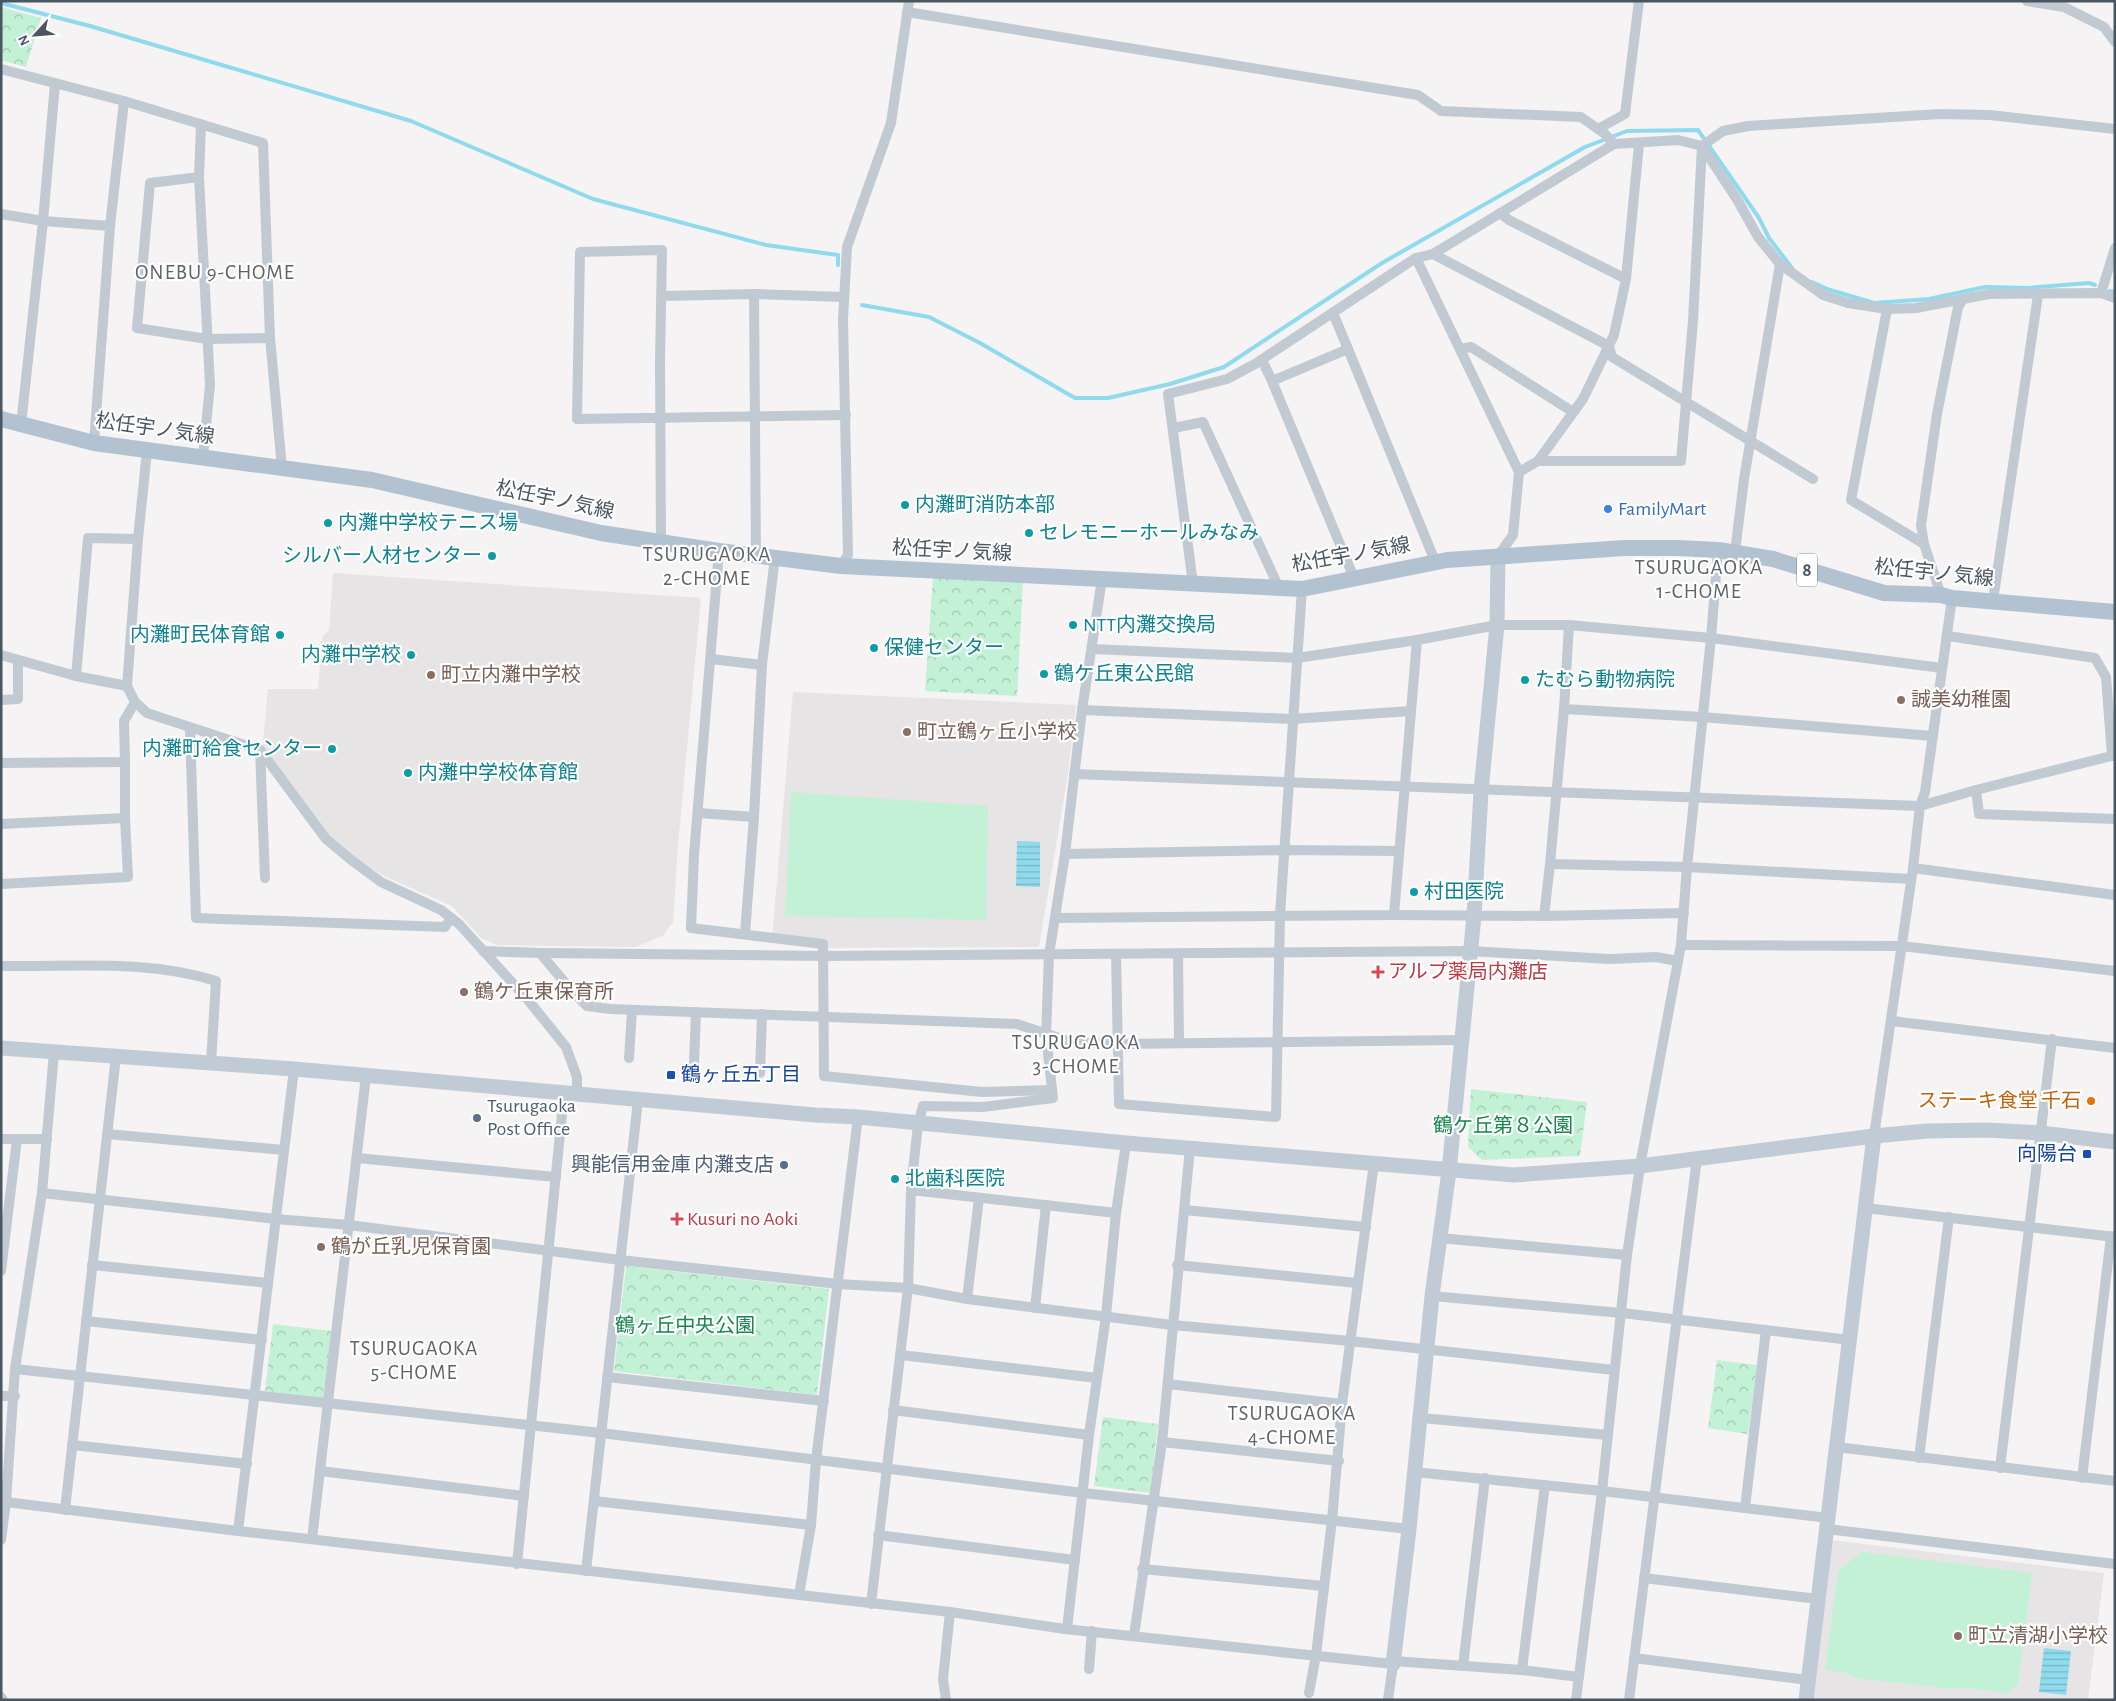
<svg xmlns="http://www.w3.org/2000/svg" width="2116" height="1701" font-family="'Alegreya Sans','Noto Sans JP',sans-serif">
  <defs>
    <pattern id="park-crowns" width="20" height="18" patternUnits="userSpaceOnUse" patternTransform="scale(1.25)"><rect width="20" height="18" fill="#c3f1d5"/><path d="M2 6a3 3 0 1 1 6 0M12 15a3 3 0 1 1 6 0" fill="none" stroke="#a0c6b0"/></pattern>
    <pattern id="water-rules" width="6" height="5" patternUnits="userSpaceOnUse" patternTransform="scale(1.25)"><rect width="6" height="5" fill="#90daee"/><path d="M0 2.5h6" fill="none" stroke="#78b4c4"/></pattern>
  </defs>
  <rect width="100%" height="100%" fill="#f5f3f3"/>
  <!-- education -->
  <g fill="#e6e4e5">
    <path d="M 333,573 L 701,598 L 678,845 L 673,922 L 663,936 L 635,947 L 497,945 L 481,938 L 452,906 L 382,875 L 325,837 L 262,751 L 268,689 L 318,689 L 322,637 L 329,630 Z"/>
    <path d="M 793,692 L 1076,705 L 1068,774 L 1039,947 L 818,948 L 772,939 Z"/>
    <path d="M 1831,1540 L 2104,1573 L 2088,1700 L 1813,1700 Z"/>
  </g>
  <!-- grass -->
  <g fill="#c3f1d5">
    <path d="M 791,792 L 988,806 L 986,920 L 785,916 Z"/>
    <path d="M 1862,1552 L 2032,1573 L 2018,1685 L 2006,1693 L 1960,1687 L 1956,1689 L 1855,1678 L 1847,1673 L 1825,1670 L 1838,1571 Z"/>
  </g>
  <!-- park -->
  <g fill="url(#park-crowns)">
    <path d="M 1,7 L 41,18 L 26,67 L 1,60 Z"/>
    <path d="M 933,577 L 1023,582 L 1017,696 L 925,691 Z"/>
    <path d="M 1471,1089 L 1587,1102 L 1580,1156 L 1482,1160 L 1468,1147 Z"/>
    <path d="M 626,1266 L 829,1289 L 817,1395 L 614,1371 Z"/>
    <path d="M 273,1324 L 332,1331 L 324,1398 L 265,1391 Z"/>
    <path d="M 1717,1360 L 1757,1365 L 1748,1434 L 1708,1428 Z"/>
    <path d="M 1103,1417 L 1158,1424 L 1150,1493 L 1094,1486 Z"/>
  </g>
  <!-- water -->
  <g fill="url(#water-rules)">
    <path d="M 1017,841 L 1040,842 L 1040,887 L 1016,886 Z"/>
    <path d="M 2044,1648 L 2071,1651 L 2066,1695 L 2039,1692 Z"/>
  </g>
  <g fill="none" stroke-linecap="round" stroke-linejoin="round">
    <!-- stream -->
    <g stroke="#90daee" stroke-width="4">
      <path d="M 1,3 L 90,26 L 411,121 L 593,199 L 766,245 L 838,255 L 838,265"/>
      <path d="M 1812,282 L 1827,289 L 1874,303 L 1929,299 L 1985,287 L 2027,288 L 2089,283 L 2095,285"/>
      <path d="M 2110,291 L 2115,292"/>
      <path d="M 862,305 L 929,317 L 980,343 L 1075,398 L 1108,398 L 1170,384 L 1224,367 L 1382,263 L 1585,147 L 1627,131 L 1698,130 L 1759,218 L 1769,238 L 1792,268"/>
    </g>
    <!-- street -->
    <g stroke="#c1cad2" stroke-width="10">
      <path d="M 2027,1 L 2064,7 L 2104,27 L 2115,42"/>
      <path d="M 907,12 L 1418,95 L 1441,111 L 1581,117 L 1605,134 L 1614,144"/>
      <path d="M 1,69 L 124,101 L 110,226 L 94,443"/>
      <path d="M 124,101 L 263,143 L 270,338 L 282,468"/>
      <path d="M 201,124 L 199,177 L 210,385 L 203,457"/>
      <path d="M 1598,129 L 1625,114 L 1639,1"/>
      <path d="M 199,177 L 150,183 L 137,328 L 207,339 L 270,338"/>
      <path d="M 1500,213 L 1509,220 L 1626,279"/>
      <path d="M 1,214 L 43,221 L 110,226"/>
      <path d="M 1433,254 L 1609,346 L 1612,357 L 1813,479"/>
      <path d="M 1416,258 L 1519,472 L 1513,535 L 1498,556"/>
      <path d="M 2101,293 L 2115,248"/>
      <path d="M 754,294 L 756,556"/>
      <path d="M 662,296 L 754,294 L 844,297"/>
      <path d="M 1887,309 L 1851,500 L 1924,544"/>
      <path d="M 1333,313 L 1348,349"/>
      <path d="M 1460,349 L 1471,347 L 1573,412"/>
      <path d="M 1262,360 L 1272,381"/>
      <path d="M 21,425 L 43,221 L 55,84"/>
      <path d="M 1174,428 L 1203,422 L 1279,588"/>
      <path d="M 147,451 L 138,539 L 127,686 L 135,702 L 147,713 L 260,750 L 326,839 L 350,859 L 381,882 L 441,910 L 459,924 L 528,1000 L 566,1047 L 577,1077 L 577,1095"/>
      <path d="M 1538,461 L 1681,461 L 1693,321 L 1702,146 L 1723,131 L 1748,126 L 1940,114 L 1990,115 L 2115,129"/>
      <path d="M 1519,472 L 1538,461 L 1583,399 L 1614,335 L 1626,279 L 1639,144"/>
      <path d="M 661,543 L 660,362 L 662,250 L 580,252 L 577,419 L 846,415"/>
      <path d="M 719,551 L 694,855 L 691,928 L 823,944 L 824,1076 L 982,1092 L 1052,1090"/>
      <path d="M 1735,552 L 1744,479 L 1780,264"/>
      <path d="M 841,566 L 848,555 L 843,320 L 847,247 L 891,123 L 909,1"/>
      <path d="M 1354,578 L 1272,381 L 1348,349 L 1435,561"/>
      <path d="M 1193,584 L 1168,394 L 1227,379 L 1255,364 L 1408,263 L 1416,258 L 1433,254 L 1614,144 L 1678,140 L 1702,146 L 1738,201 L 1758,237 L 1780,264 L 1823,295 L 1848,303 L 1887,309 L 1916,308 L 1989,294 L 2101,293 L 2115,298"/>
      <path d="M 1941,595 L 1924,544 L 1921,525 L 1937,414 L 1958,307 L 1963,299"/>
      <path d="M 1993,601 L 2038,295"/>
      <path d="M 1569,625 L 1564,709 L 1702,717 L 1933,736"/>
      <path d="M 1948,636 L 2095,658 L 2106,677 L 2112,756"/>
      <path d="M 1092,649 L 1297,658 L 1417,640"/>
      <path d="M 1,655 L 76,676 L 127,686"/>
      <path d="M 711,659 L 762,665"/>
      <path d="M 76,676 L 88,538 L 138,539"/>
      <path d="M 1,700 L 18,699 L 18,660"/>
      <path d="M 1564,709 L 1550,864 L 1687,867 L 1911,879"/>
      <path d="M 1082,710 L 1292,719 L 1411,711"/>
      <path d="M 190,728 L 196,918 L 445,927 L 451,918"/>
      <path d="M 260,750 L 265,878"/>
      <path d="M 1,763 L 125,762 L 124,721 L 135,702"/>
      <path d="M 1074,774 L 1920,806 L 1976,790 L 2115,755"/>
      <path d="M 1976,790 L 1979,814 L 2115,819"/>
      <path d="M 698,813 L 754,817"/>
      <path d="M 1,824 L 125,818"/>
      <path d="M 1065,854 L 1286,850 L 1399,851"/>
      <path d="M 1913,868 L 2115,895"/>
      <path d="M 1,884 L 128,877 L 125,818 L 125,762"/>
      <path d="M 1394,915 L 1544,916 L 1684,913"/>
      <path d="M 1544,916 L 1550,864"/>
      <path d="M 1056,918 L 1394,915 L 1417,640 L 1497,625 L 1569,625 L 1711,638 L 1942,668"/>
      <path d="M 745,933 L 754,817 L 762,665 L 775,557"/>
      <path d="M 1681,945 L 1901,946 L 2115,971"/>
      <path d="M 483,951 L 540,953 L 572,991 L 587,1006 L 610,1009 L 1017,1024 L 1071,1042 L 1118,1044 L 1461,1040"/>
      <path d="M 540,953 L 824,956 L 1470,951 L 1609,959 L 1656,957 L 1677,961"/>
      <path d="M 1178,953 L 1179,1043"/>
      <path d="M 1116,954 L 1119,1104 L 1276,1117 L 1280,915 L 1302,589"/>
      <path d="M 1,966 C 73,967 147,959 216,981 L 211,1063"/>
      <path d="M 1892,1021 L 2115,1048"/>
      <path d="M 629,1058 L 632,1010"/>
      <path d="M 694,1064 L 696,1012"/>
      <path d="M 760,1073 L 762,1014"/>
      <path d="M 107,1134 L 284,1150"/>
      <path d="M 1874,1136 L 1913,868 L 1920,806 L 1925,792 L 1952,598"/>
      <path d="M 1,1139 L 17,1139"/>
      <path d="M 357,1158 L 556,1177"/>
      <path d="M 911,1190 L 1116,1213"/>
      <path d="M 42,1193 L 276,1219 L 349,1225 L 620,1260 L 838,1284 L 908,1288 L 967,1299 L 1172,1325 L 1350,1341 L 1614,1370"/>
      <path d="M 1865,1208 L 2115,1237"/>
      <path d="M 1184,1210 L 1366,1227"/>
      <path d="M 1439,1238 L 1627,1255"/>
      <path d="M 92,1265 L 268,1283"/>
      <path d="M 1177,1265 L 1357,1283"/>
      <path d="M 1,1271 L 17,1139 L 47,1139"/>
      <path d="M 1432,1296 L 1622,1313 L 1850,1340"/>
      <path d="M 967,1299 L 979,1198"/>
      <path d="M 1035,1308 L 1046,1205"/>
      <path d="M 86,1321 L 262,1340"/>
      <path d="M 901,1355 L 1097,1378"/>
      <path d="M 15,1369 L 601,1433 L 1083,1493 L 1409,1529"/>
      <path d="M 607,1377 L 824,1401"/>
      <path d="M 1168,1384 L 1342,1404"/>
      <path d="M 1,1396 L 15,1396"/>
      <path d="M 893,1410 L 1089,1435"/>
      <path d="M 1421,1418 L 1608,1435"/>
      <path d="M 1162,1442 L 1339,1461"/>
      <path d="M 72,1445 L 247,1464"/>
      <path d="M 1837,1447 L 2115,1481"/>
      <path d="M 1919,1458 L 1949,1217"/>
      <path d="M 2000,1468 L 2052,1039"/>
      <path d="M 320,1471 L 524,1496"/>
      <path d="M 1414,1472 L 1602,1491 L 1828,1518"/>
      <path d="M 2082,1478 L 2111,1236"/>
      <path d="M 594,1501 L 811,1525"/>
      <path d="M 6,1502 L 15,1369 L 42,1193 L 54,1052"/>
      <path d="M 1745,1508 L 1766,1330"/>
      <path d="M 65,1510 L 116,1056"/>
      <path d="M 1827,1529 L 2115,1564"/>
      <path d="M 238,1531 L 294,1069"/>
      <path d="M 878,1535 L 1075,1560"/>
      <path d="M 312,1539 L 366,1076"/>
      <path d="M 1,1540 L 6,1502 L 238,1531 L 950,1612 L 1065,1629 L 1393,1664 L 1388,1700"/>
      <path d="M 517,1564 L 564,1094"/>
      <path d="M 1142,1569 L 1324,1586"/>
      <path d="M 586,1571 L 638,1100"/>
      <path d="M 1644,1578 L 1818,1599"/>
      <path d="M 799,1595 L 811,1525 L 816,1460 L 858,1117"/>
      <path d="M 871,1604 L 908,1288 L 911,1190 L 918,1124 L 923,1106 L 983,1107 L 1053,1098 L 1046,1035 L 1049,955 L 1065,854 L 1082,710 L 1102,579"/>
      <path d="M 1067,1629 L 1089,1435 L 1106,1316 L 1116,1213 L 1126,1143"/>
      <path d="M 1134,1636 L 1162,1442 L 1190,1148"/>
      <path d="M 1634,1658 L 1808,1680"/>
      <path d="M 1393,1661 L 1522,1670 L 1579,1677"/>
      <path d="M 1463,1666 L 1485,1478"/>
      <path d="M 1089,1669 L 1092,1631"/>
      <path d="M 1522,1670 L 1545,1485"/>
      <path d="M 1309,1693 L 1316,1655 L 1332,1520 L 1342,1404 L 1374,1163"/>
      <path d="M 1,1697 L 3,1700"/>
      <path d="M 946,1700 L 943,1679 L 950,1612"/>
      <path d="M 1576,1700 L 1602,1491 L 1627,1255 L 1640,1166 L 1681,945 L 1687,867 L 1711,638 L 1718,550"/>
      <path d="M 1629,1700 L 1697,1158"/>
    </g>
    <!-- secondary -->
    <g stroke="#c1cbd6" stroke-width="15">
      <path d="M 1,1048 L 294,1069 L 815,1115 L 858,1117 L 1126,1143 L 1514,1175 L 1640,1166 L 1874,1136 L 1927,1131 L 1986,1130 L 2041,1133 L 2115,1142"/>
      <path d="M 1393,1664 L 1409,1529 L 1432,1296 L 1449,1171 L 1474,916 L 1481,791 L 1497,625 L 1498,556"/>
      <path d="M 1806,1700 L 1874,1136"/>
    </g>
    <!-- primary -->
    <path stroke="#b3c2d1" stroke-width="16" d="M 1,419 L 94,443 L 372,480 L 601,533 L 719,551 L 841,566 L 1302,589 L 1447,560 L 1625,548 L 1678,548 L 1718,550 L 1773,559 L 1884,593 L 1941,595 L 1952,598 L 2115,612"/>
  </g>
  <!-- markers -->
  <g fill="#0f9aa8" stroke="#fff" stroke-width="2">
    <circle cx="905" cy="505" r="5"/>
    <circle cx="328" cy="523" r="5"/>
    <circle cx="1029" cy="533" r="5"/>
    <circle cx="492" cy="556" r="5"/>
    <circle cx="1073" cy="625" r="5"/>
    <circle cx="280" cy="635" r="5"/>
    <circle cx="874" cy="648" r="5"/>
    <circle cx="411" cy="655" r="5"/>
    <circle cx="1044" cy="674" r="5"/>
    <circle cx="1525" cy="680" r="5"/>
    <circle cx="332" cy="749" r="5"/>
    <circle cx="408" cy="773" r="5"/>
    <circle cx="1414" cy="892" r="5"/>
    <circle cx="895" cy="1179" r="5"/>
  </g>
  <circle fill="#3f7fe0" stroke="#fff" stroke-width="2" cx="1608" cy="509" r="5"/>
  <g fill="#8d6e63" stroke="#fff" stroke-width="2">
    <circle cx="431" cy="675" r="5"/>
    <circle cx="1901" cy="700" r="5"/>
    <circle cx="907" cy="732" r="5"/>
    <circle cx="464" cy="992" r="5"/>
    <circle cx="321" cy="1247" r="5"/>
    <circle cx="1958" cy="1636" r="5"/>
  </g>
  <g fill="#e0444e" stroke="#fff" stroke-width="2">
    <path d="M1375.5 964.5h5v5h5v5h-5v5h-5v-5h-5v-5h5z"/>
    <path d="M674.5 1211.5h5v5h5v5h-5v5h-5v-5h-5v-5h5z"/>
  </g>
  <g fill="#1a4fb4" stroke="#fff" stroke-width="2">
    <rect x="666" y="1070" width="10" height="10" rx="2.5"/>
    <rect x="2082" y="1149" width="10" height="10" rx="2.5"/>
  </g>
  <circle fill="#e8710a" stroke="#fff" stroke-width="2" cx="2091" cy="1101" r="5"/>
  <g fill="#5c6f8a" stroke="#fff" stroke-width="2">
    <circle cx="477" cy="1118" r="5"/>
    <circle cx="784" cy="1165" r="5"/>
  </g>
  <g text-anchor="middle" dominant-baseline="central" stroke-width="4.5" stroke-linejoin="round" paint-order="stroke">
    <!-- shield labels -->
    <rect fill="#fff" stroke="#808990" stroke-width="1" x="1797" y="553.5" width="20" height="33" rx="4"/>
    <g font-size="19" font-weight="bold" fill="#4a5661">
      <text x="1807" y="570">8</text>
    </g>
    <!-- street labels -->
    <g font-size="20" fill="#4a5661" stroke="#fff">
      <text transform="translate(155 429) rotate(8)">松任宇ノ気線</text>
      <text transform="translate(555 500) rotate(12)">松任宇ノ気線</text>
      <text transform="translate(952 551) rotate(3)">松任宇ノ気線</text>
      <text transform="translate(1351 555) rotate(-10)">松任宇ノ気線</text>
      <text transform="translate(1934 573) rotate(6)">松任宇ノ気線</text>
    </g>
    <!-- culture labels -->
    <g font-size="20" fill="#0d838f" stroke="#fff" text-anchor="start">
      <text x="915" y="505">内灘町消防本部</text>
      <text x="338" y="523">内灘中学校テニス場</text>
      <text x="1039" y="533">セレモニーホールみなみ</text>
      <text x="482" y="556" text-anchor="end">シルバー人材センター</text>
      <text x="1083" y="625">NTT内灘交換局</text>
      <text x="270" y="635" text-anchor="end">内灘町民体育館</text>
      <text x="884" y="648">保健センター</text>
      <text x="401" y="655" text-anchor="end">内灘中学校</text>
      <text x="1054" y="674">鶴ケ丘東公民館</text>
      <text x="1535" y="680">たむら動物病院</text>
      <text x="322" y="749" text-anchor="end">内灘町給食センター</text>
      <text x="418" y="773">内灘中学校体育館</text>
      <text x="1424" y="892">村田医院</text>
      <text x="905" y="1179">北歯科医院</text>
    </g>
    <!-- shop labels -->
    <g font-size="20" fill="#366cbe" stroke="#fff" text-anchor="start">
      <text x="1618" y="509">FamilyMart</text>
    </g>
    <!-- education labels -->
    <g font-size="20" fill="#785e54" stroke="#fff" text-anchor="start">
      <text x="441" y="675">町立内灘中学校</text>
      <text x="1911" y="700">誠美幼稚園</text>
      <text x="917" y="732">町立鶴ヶ丘小学校</text>
      <text x="474" y="992">鶴ケ丘東保育所</text>
      <text x="331" y="1247">鶴が丘乳児保育園</text>
      <text x="1968" y="1636">町立清湖小学校</text>
    </g>
    <!-- health labels -->
    <g font-size="20" fill="#be3a42" stroke="#fff" text-anchor="start">
      <text x="1388" y="972">アルプ薬局内灘店</text>
      <text x="687" y="1219">Kusuri no Aoki</text>
    </g>
    <!-- transit labels -->
    <g font-size="20" fill="#164399" stroke="#fff" text-anchor="start">
      <text x="681" y="1075">鶴ヶ丘五丁目</text>
      <text x="2077" y="1154" text-anchor="end">向陽台</text>
    </g>
    <!-- food labels -->
    <g font-size="20" fill="#c56008" stroke="#fff" text-anchor="end">
      <text x="2081" y="1101">ステーキ食堂 千石</text>
    </g>
    <!-- service labels -->
    <g font-size="20" fill="#4e5e75" stroke="#fff" text-anchor="start">
      <text x="487" y="1106">Tsurugaoka<tspan x="487" dy="23">Post Office</tspan></text>
      <text x="774" y="1165" text-anchor="end">興能信用金庫 内灘支店</text>
    </g>
    <!-- park labels -->
    <g font-size="20" fill="#17864f" stroke="#fff">
      <text x="1503" y="1126">鶴ケ丘第８公園</text>
      <text x="685" y="1326">鶴ヶ丘中央公園</text>
    </g>
    <!-- neighbourhood labels -->
    <g font-size="21" letter-spacing="1" fill="#5f6368" stroke="#fff">
      <text x="215" y="272">ONEBU 9-CHOME</text>
      <text x="707" y="554">TSURUGAOKA<tspan x="707" dy="24">2-CHOME</tspan></text>
      <text x="1699" y="567">TSURUGAOKA<tspan x="1699" dy="24">1-CHOME</tspan></text>
      <text x="1076" y="1042">TSURUGAOKA<tspan x="1076" dy="24">3-CHOME</tspan></text>
      <text x="414" y="1348">TSURUGAOKA<tspan x="414" dy="24">5-CHOME</tspan></text>
      <text x="1292" y="1413">TSURUGAOKA<tspan x="1292" dy="24">4-CHOME</tspan></text>
    </g>
  </g>
  <!-- border -->
  <rect width="2116" height="1701" fill="none" stroke="#4a5661" stroke-width="5"/>
  <!-- north arrow -->
  <g transform="translate(35 35) rotate(244)" stroke="#ffffff" stroke-width="4" paint-order="stroke">
  <path d="M0-4L9 19L0 12L-9 19Z" fill="#4a5661"/>
  <text y="-8" font-size="14" font-weight="bold" text-anchor="middle" fill="#4a5661">N</text>
  </g>
</svg>
